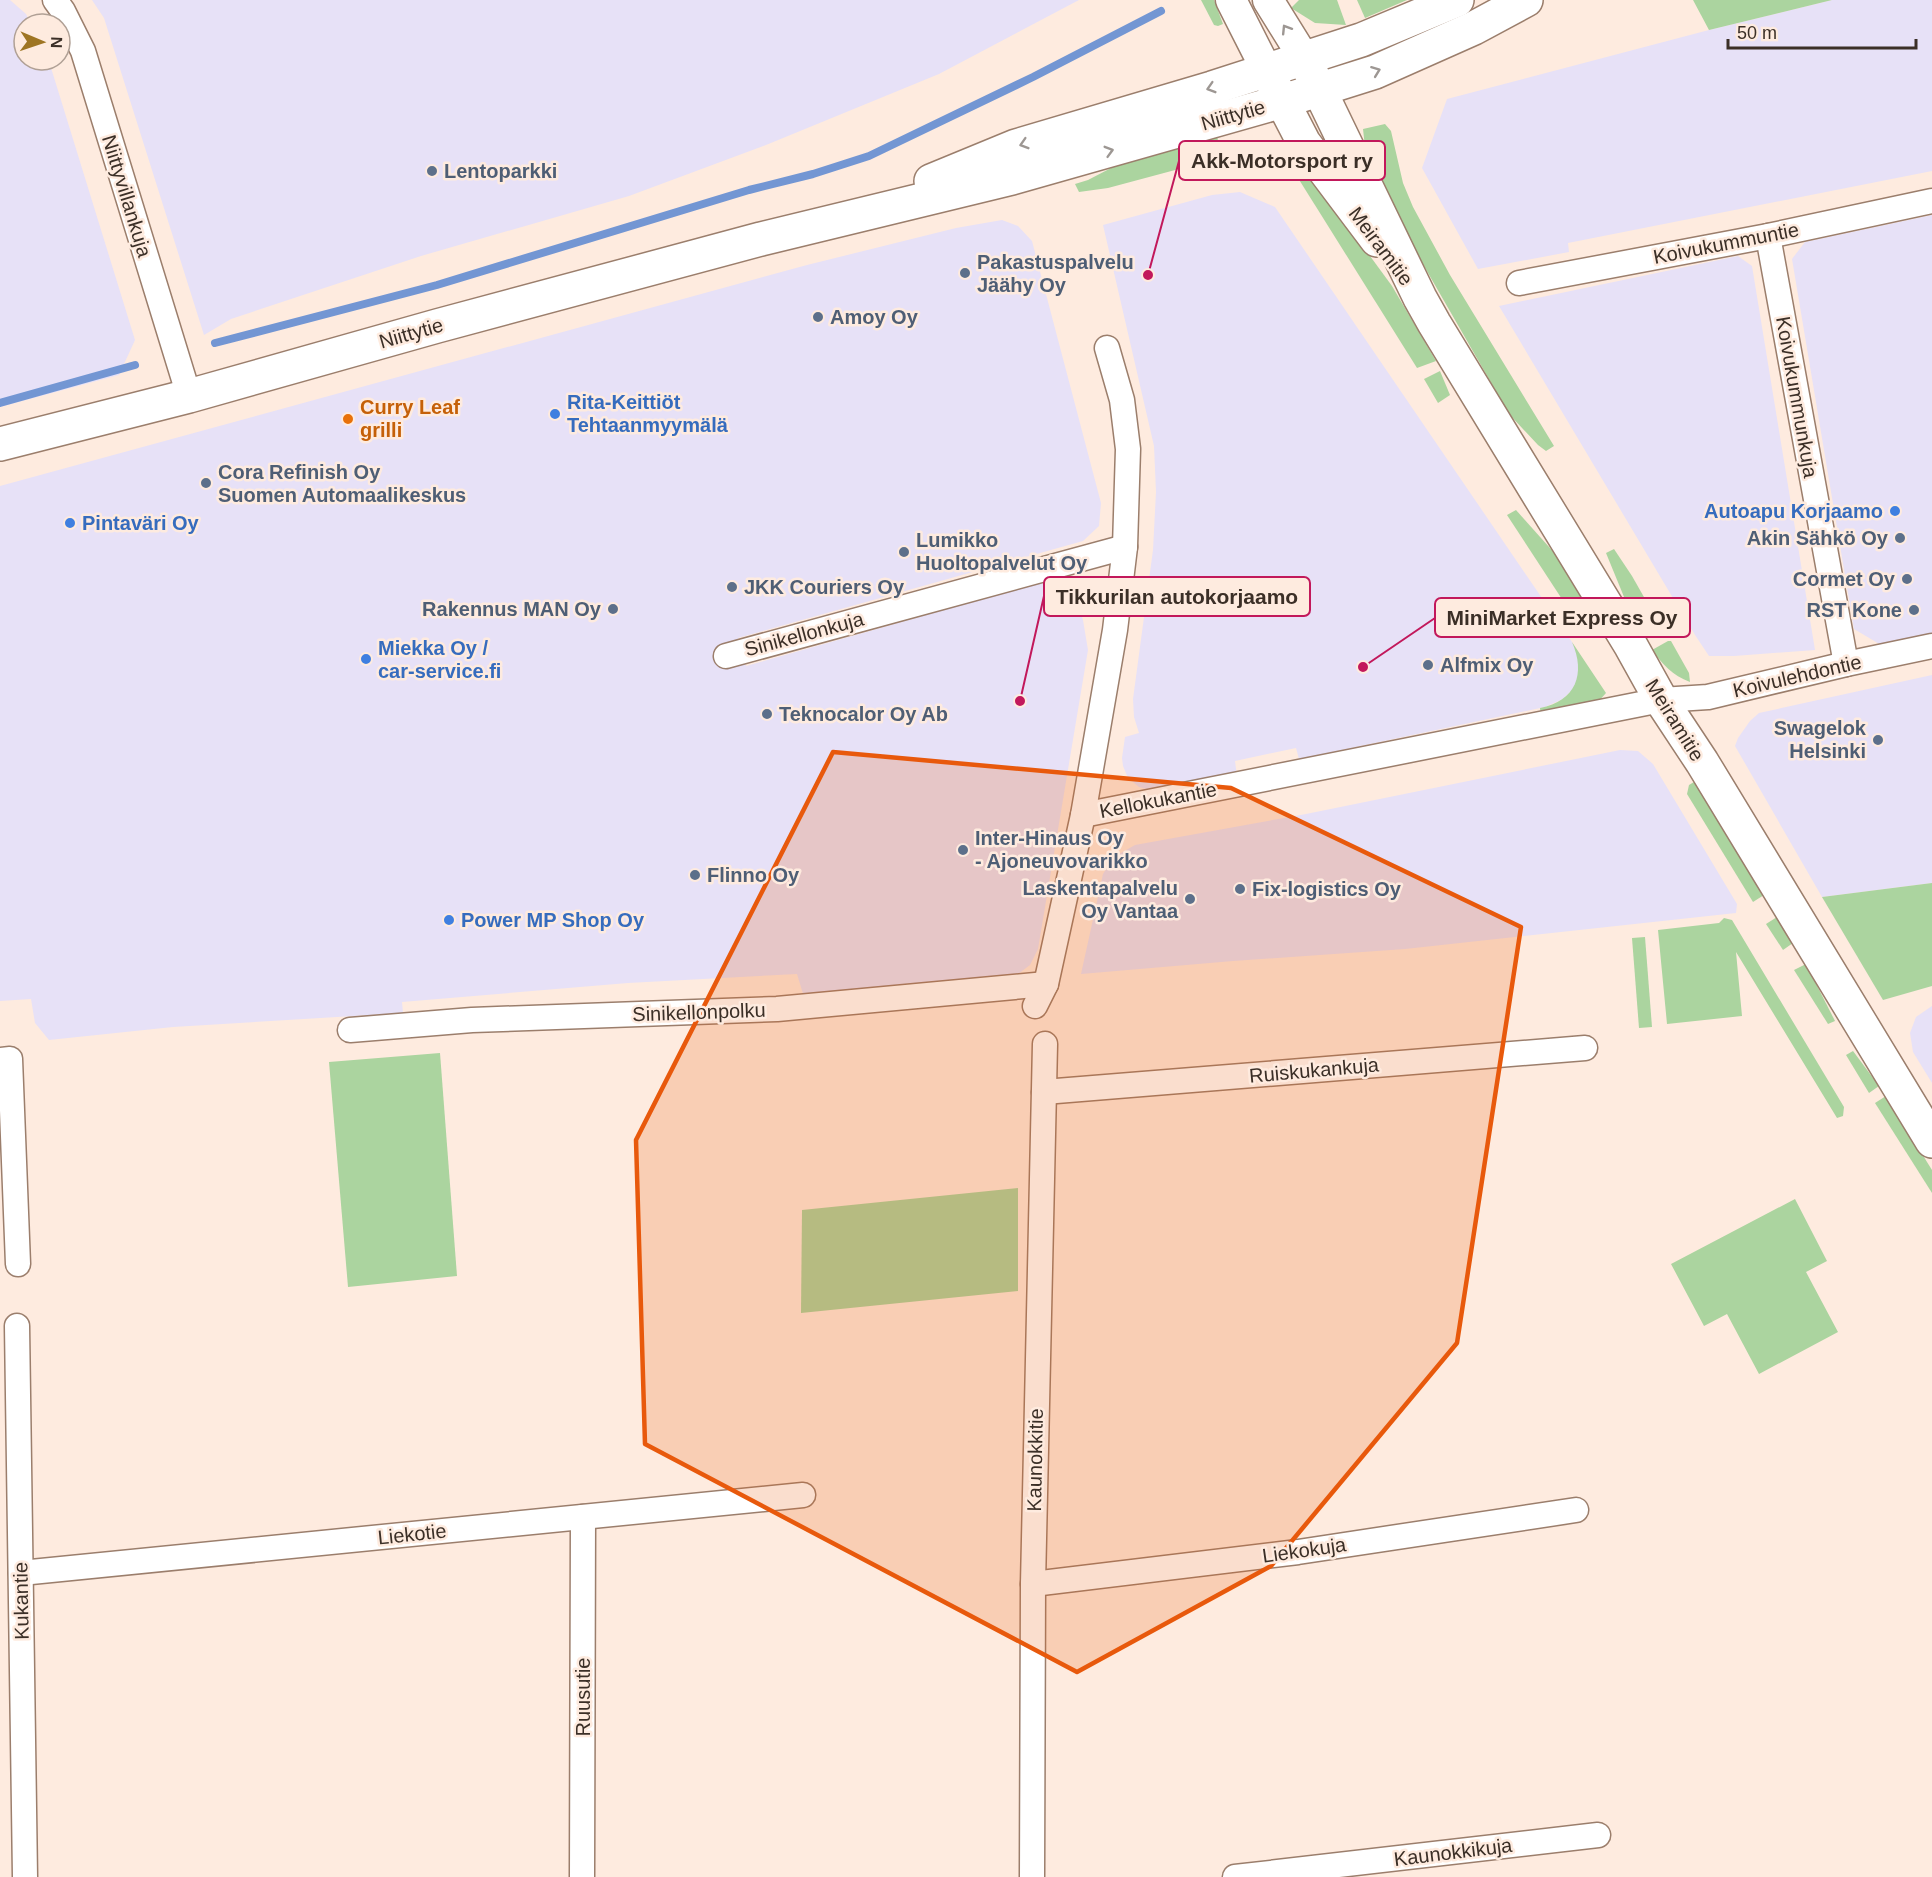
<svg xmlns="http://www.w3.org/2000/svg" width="1932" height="1877" font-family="Arial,sans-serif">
  <rect width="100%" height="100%" fill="#feebdf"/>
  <!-- industrial -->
  <g fill="#e7e1f7">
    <path d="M 0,0 L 10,0 L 26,14 L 31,24 L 24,24 L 24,60 L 47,60 L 52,71 L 135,340 L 119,375 L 0,407 Z"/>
    <path d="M 92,0 L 1079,0 L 939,74 L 766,145 L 629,196 L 421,256 L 231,319 L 204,335 L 104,18 Z"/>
    <path d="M 1832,0 L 1932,0 L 1932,171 L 1568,243 L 1569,252 L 1478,269 L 1422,168 L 1447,99 L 1709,30 Z"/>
    <path d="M 1240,192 L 1275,207 L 1572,642 L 1577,653 L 1579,667 L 1578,678 L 1575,687 L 1563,699 L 1545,707 L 1299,759 L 1296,748 L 1235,761 L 1237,776 L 1150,790 L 1139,787 L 1128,778 L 1123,766 L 1122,758 L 1125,737 L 1139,733 L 1134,717 L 1133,699 L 1153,550 L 1156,492 L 1154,446 L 1103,225 L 1212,195 Z"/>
    <path d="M 1932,215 L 1932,634 L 1881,645 L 1854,629 L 1792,259 L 1805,242 Z"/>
    <path d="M 1002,220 L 1018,226 L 1032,241 L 1101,503 L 1099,526 L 1083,541 L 738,638 L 746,666 L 1050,580 L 1073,593 L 1083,620 L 1088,650 L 1038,949 L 1030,965 L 1014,977 L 804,997 L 797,974 L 628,983 L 402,1002 L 403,1013 L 173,1027 L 49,1040 L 35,1023 L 31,999 L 0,1001 L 0,486 L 807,265 L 956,228 Z"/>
    <path d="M 1738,256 L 1752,266 L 1815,650 L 1734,656 L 1709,656 L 1695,635 L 1499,306 Z"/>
    <path d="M 1932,675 L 1932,883 L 1822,897 L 1735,746 L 1738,738 L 1750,721 L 1759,713 Z"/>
    <path d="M 1620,750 L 1638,751 L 1653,764 L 1737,904 L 1736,913 L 1405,949 L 1233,961 L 1081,974 L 1103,874 L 1114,857 L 1135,845 L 1306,814 Z"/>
    <path d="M 1932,1006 L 1932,1083 L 1913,1052 L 1910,1033 L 1916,1017 Z"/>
  </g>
  <!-- green -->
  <g fill="#abd49f">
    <path d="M 1201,0 L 1214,0 L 1223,24 L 1218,26 L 1214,25 Z"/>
    <path d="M 1299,0 L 1337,0 L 1346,25 L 1315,23 L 1291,8 Z"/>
    <path d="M 1357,0 L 1407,0 L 1365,18 Z"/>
    <path d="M 1693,0 L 1832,0 L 1709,30 Z"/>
    <path d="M 1385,124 L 1391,131 L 1403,183 L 1413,207 L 1450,275 L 1554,446 L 1546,451 L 1538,445 L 1509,414 L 1416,252 L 1365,147 L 1363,129 Z"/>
    <path d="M 1217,133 L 1219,151 L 1213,158 L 1205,162 L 1108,188 L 1079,192 L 1075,184 L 1088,180 L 1138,154 Z"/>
    <path d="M 1296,155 L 1392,286 L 1436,361 L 1417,368 L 1298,178 L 1294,166 Z"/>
    <path d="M 1440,371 L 1450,395 L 1438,403 L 1424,379 Z"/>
    <path d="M 1516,510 L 1558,557 L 1590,605 L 1573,616 L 1507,515 Z"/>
    <path d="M 1614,549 L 1632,576 L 1657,620 L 1654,628 L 1643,634 L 1631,614 L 1606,553 Z"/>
    <path d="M 1668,641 L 1671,641 L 1689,673 L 1690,682 C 1672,675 1663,665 1652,650 Z"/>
    <path d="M 1572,642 L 1606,693 L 1597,703 L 1541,717 L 1540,708 C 1576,701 1586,674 1572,642 Z"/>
    <path d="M 1694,782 L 1764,895 L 1753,902 L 1687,794 L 1689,785 Z"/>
    <path d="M 1932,883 L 1932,986 L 1883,1000 L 1822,897 Z"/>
    <path d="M 1777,917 L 1793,943 L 1783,950 L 1766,924 Z"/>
    <path d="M 1724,918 L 1732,920 L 1844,1107 L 1843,1116 L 1837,1118 L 1736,952 L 1742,1016 L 1667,1024 L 1658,930 L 1719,923 Z"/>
    <path d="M 1645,937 L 1652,1027 L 1639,1028 L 1632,938 Z"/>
    <path d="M 1806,964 L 1835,1021 L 1828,1024 L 1794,970 Z"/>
    <path d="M 1853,1051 L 1879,1086 L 1869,1093 L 1846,1055 Z"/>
    <path d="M 440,1053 L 457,1276 L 348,1287 L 329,1062 Z"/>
    <path d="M 1886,1096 L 1932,1170 L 1932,1193 L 1875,1103 Z"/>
    <path d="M 1018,1188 L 1018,1291 L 801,1313 L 802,1210 Z"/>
    <path d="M 1795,1199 L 1827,1261 L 1806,1272 L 1838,1332 L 1759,1374 L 1727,1314 L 1704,1326 L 1671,1264 Z"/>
  </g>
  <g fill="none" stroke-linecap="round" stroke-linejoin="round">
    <!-- stream -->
    <g stroke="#7396d3" stroke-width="8">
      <path d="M 215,343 L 437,285 L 749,190 L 813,174 L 869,156 L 1033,77 L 1161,11"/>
      <path d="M 0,403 L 135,365"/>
    </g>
    <defs>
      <g id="minor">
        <path d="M 55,0 L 63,11 L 83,51 L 189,396"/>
        <path d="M 1768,236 L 1846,664"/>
        <path d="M 1519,283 L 1768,236 L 1932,201"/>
        <path d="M 1107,348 L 1122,400 L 1128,449 L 1125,547 L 1115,630 L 1083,815 L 1661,700 L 1708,697 L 1846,664 L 1932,646"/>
        <path d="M 726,656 L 1125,547"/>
        <path d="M 1035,1006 L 1046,984 L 1083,815"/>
        <path d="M 350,1030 L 472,1020 L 777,1009 L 1046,984"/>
        <path d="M 0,1060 L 10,1059 L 18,1264"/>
        <path d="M 1044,1092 L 1585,1048"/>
        <path d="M 17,1326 L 25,1877"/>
        <path d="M 21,1573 L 803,1495"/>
        <path d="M 1033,1584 L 1298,1552 L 1576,1510"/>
        <path d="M 582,1877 L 583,1517"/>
        <path d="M 1032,1877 L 1033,1584 L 1045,1044"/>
        <path d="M 1235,1877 L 1598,1835"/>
      </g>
      <g id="tertiary">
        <path d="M 1231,0 L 1267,71"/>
        <path d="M 1268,0 L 1304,58"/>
      </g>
      <g id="secondary">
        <path d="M 1304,58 L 1420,298 L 1434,323 L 1631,646 L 1661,700 L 1702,762 L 1932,1141"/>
        <path d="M 1273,83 L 1304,143 L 1377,240"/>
        <path d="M 931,181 L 1016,146 L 1212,88 L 1361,40 L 1457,0"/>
        <path d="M 0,444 L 189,396 L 437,326 L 761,239 L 1012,178 L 1283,101 L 1375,72 L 1474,28 L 1526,0"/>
      </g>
    </defs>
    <!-- minor casing -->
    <use href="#minor" stroke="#9b7e6c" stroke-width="27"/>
    <!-- tertiary casing -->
    <use href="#tertiary" stroke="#9b7e6c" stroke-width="33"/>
    <!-- secondary casing -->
    <use href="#secondary" stroke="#9b7e6c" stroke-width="36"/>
    <!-- minor -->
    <use href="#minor" stroke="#fff" stroke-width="24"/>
    <!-- tertiary -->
    <use href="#tertiary" stroke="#fff" stroke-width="30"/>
    <!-- secondary -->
    <use href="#secondary" stroke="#fff" stroke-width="33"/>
  </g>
  <!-- one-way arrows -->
  <defs><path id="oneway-chevron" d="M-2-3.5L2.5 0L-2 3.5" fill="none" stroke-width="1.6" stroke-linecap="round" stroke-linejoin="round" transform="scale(1.5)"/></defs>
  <g stroke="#9d9793">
    <use href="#oneway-chevron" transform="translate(1286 29) rotate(-122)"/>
    <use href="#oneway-chevron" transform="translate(1376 71) rotate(-21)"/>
    <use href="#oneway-chevron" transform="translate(1211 88) rotate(163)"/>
    <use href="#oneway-chevron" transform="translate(1024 144) rotate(163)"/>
    <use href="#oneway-chevron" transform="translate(1109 151) rotate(-16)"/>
  </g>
  <!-- marked area -->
  <path fill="#e8590c" fill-opacity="0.2" stroke="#e8590c" stroke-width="4.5" stroke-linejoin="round" d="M 833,752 L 1231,788 L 1521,927 L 1457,1343 L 1271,1566 L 1077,1672 L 645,1444 L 636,1140 Z"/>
  <!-- markers -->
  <g fill="#5c6f8a" stroke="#feebdf" stroke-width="2">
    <circle cx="432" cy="171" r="6"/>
    <circle cx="965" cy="273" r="6"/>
    <circle cx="818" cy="317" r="6"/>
    <circle cx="206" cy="483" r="6"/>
    <circle cx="1900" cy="538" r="6"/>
    <circle cx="904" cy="552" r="6"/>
    <circle cx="1907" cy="579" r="6"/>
    <circle cx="732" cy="587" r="6"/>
    <circle cx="613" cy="609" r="6"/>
    <circle cx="1914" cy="610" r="6"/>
    <circle cx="1428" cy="665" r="6"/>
    <circle cx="767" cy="714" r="6"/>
    <circle cx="1878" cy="740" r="6"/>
    <circle cx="963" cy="850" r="6"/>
    <circle cx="695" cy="875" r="6"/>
    <circle cx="1240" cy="889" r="6"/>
    <circle cx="1190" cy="899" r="6"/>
  </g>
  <g fill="#3f7fe0" stroke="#feebdf" stroke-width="2">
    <circle cx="555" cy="414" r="6"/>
    <circle cx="1895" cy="511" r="6"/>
    <circle cx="70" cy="523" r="6"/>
    <circle cx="366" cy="659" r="6"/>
    <circle cx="449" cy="920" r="6"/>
  </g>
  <circle fill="#e8710a" stroke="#feebdf" stroke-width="2" cx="348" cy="419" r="6"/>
  <g text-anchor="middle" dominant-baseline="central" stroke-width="5" stroke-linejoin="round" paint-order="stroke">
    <!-- street labels -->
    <g font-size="20" fill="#3b2f27" stroke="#feebdf">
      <text transform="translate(1233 115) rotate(-16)">Niittytie</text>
      <text transform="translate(127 196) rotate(73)">Niittyvillankuja</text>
      <text transform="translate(1726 243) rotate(-11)">Koivukummuntie</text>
      <text transform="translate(1381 246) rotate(53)">Meiramitie</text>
      <text transform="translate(411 333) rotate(-16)">Niittytie</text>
      <text transform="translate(1797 397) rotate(80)">Koivukummunkuja</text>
      <text transform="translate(804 634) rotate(-15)">Sinikellonkuja</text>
      <text transform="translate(1797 676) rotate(-13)">Koivulehdontie</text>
      <text transform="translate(1675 720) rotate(58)">Meiramitie</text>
      <text transform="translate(1158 800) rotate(-11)">Kellokukantie</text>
      <text transform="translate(699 1012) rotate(-2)">Sinikellonpolku</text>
      <text transform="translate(1314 1070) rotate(-5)">Ruiskukankuja</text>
      <text transform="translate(1035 1460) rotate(-89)">Kaunokkitie</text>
      <text transform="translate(412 1534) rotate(-6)">Liekotie</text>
      <text transform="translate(1304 1550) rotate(-8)">Liekokuja</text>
      <text transform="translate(21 1601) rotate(-91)">Kukantie</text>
      <text transform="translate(583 1697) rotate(-90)">Ruusutie</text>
      <text transform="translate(1453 1852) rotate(-7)">Kaunokkikuja</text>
    </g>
    <!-- service labels -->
    <g font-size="20" font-weight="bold" fill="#4e5e75" stroke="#feebdf" text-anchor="start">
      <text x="444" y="171">Lentoparkki</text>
      <text x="977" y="262">Pakastuspalvelu<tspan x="977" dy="23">Jäähy Oy</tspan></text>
      <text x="830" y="317">Amoy Oy</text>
      <text x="218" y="472">Cora Refinish Oy<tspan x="218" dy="23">Suomen Automaalikeskus</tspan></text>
      <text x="1888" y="538" text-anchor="end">Akin Sähkö Oy</text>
      <text x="916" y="540">Lumikko<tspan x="916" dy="23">Huoltopalvelut Oy</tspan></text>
      <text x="1895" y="579" text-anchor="end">Cormet Oy</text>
      <text x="744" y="587">JKK Couriers Oy</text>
      <text x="601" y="609" text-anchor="end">Rakennus MAN Oy</text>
      <text x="1902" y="610" text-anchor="end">RST Kone</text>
      <text x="1440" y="665">Alfmix Oy</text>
      <text x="779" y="714">Teknocalor Oy Ab</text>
      <text x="1866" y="728" text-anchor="end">Swagelok<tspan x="1866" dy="23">Helsinki</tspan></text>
      <text x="975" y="838">Inter-Hinaus Oy<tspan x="975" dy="23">- Ajoneuvovarikko</tspan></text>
      <text x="707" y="875">Flinno Oy</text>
      <text x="1178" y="888" text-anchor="end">Laskentapalvelu<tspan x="1178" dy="23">Oy Vantaa</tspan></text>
      <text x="1252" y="889">Fix-logistics Oy</text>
    </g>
    <!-- shop labels -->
    <g font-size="20" font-weight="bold" fill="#366cbe" stroke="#feebdf" text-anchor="start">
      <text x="567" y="402">Rita-Keittiöt<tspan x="567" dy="23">Tehtaanmyymälä</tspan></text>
      <text x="1883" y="511" text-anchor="end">Autoapu Korjaamo</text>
      <text x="82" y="523">Pintaväri Oy</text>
      <text x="378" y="648">Miekka Oy /<tspan x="378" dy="23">car-service.fi</tspan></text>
      <text x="461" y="920">Power MP Shop Oy</text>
    </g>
    <!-- food labels -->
    <g font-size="20" font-weight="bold" fill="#c56008" stroke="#feebdf" text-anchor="start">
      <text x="360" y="407">Curry Leaf<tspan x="360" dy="23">grilli</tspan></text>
    </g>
  </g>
  <!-- callouts -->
  <path fill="none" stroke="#c2185b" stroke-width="2" d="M1148 275L1179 161M1020 701L1044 596M1363 667L1435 618"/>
  <g fill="#c2185b" stroke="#feebdf" stroke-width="2">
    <circle cx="1148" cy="275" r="6"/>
    <circle cx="1020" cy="701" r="6"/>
    <circle cx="1363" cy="667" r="6"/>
  </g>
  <g fill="#feebdf" stroke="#c2185b" stroke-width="2">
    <rect x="1179" y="141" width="206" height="39" rx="6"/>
    <rect x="1044" y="577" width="266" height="39" rx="6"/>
    <rect x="1435" y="598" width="255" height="39" rx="6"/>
  </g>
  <g font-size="21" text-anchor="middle" font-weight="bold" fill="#3b2f27">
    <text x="1282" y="168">Akk-Motorsport ry</text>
    <text x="1177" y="604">Tikkurilan autokorjaamo</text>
    <text x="1562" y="625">MiniMarket Express Oy</text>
  </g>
  <!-- north arrow -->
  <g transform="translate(42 42) rotate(92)"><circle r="28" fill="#feebdf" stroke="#b0a095" stroke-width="1.5"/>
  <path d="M0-4.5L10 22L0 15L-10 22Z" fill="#9e7523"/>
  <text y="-9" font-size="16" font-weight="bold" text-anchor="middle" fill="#3b2f27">N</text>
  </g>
  <!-- scale -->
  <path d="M1728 39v9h188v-9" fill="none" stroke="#3b2f27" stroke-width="3"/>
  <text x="1737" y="39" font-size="18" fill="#3b2f27" stroke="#feebdf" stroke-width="4.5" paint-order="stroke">50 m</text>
</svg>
